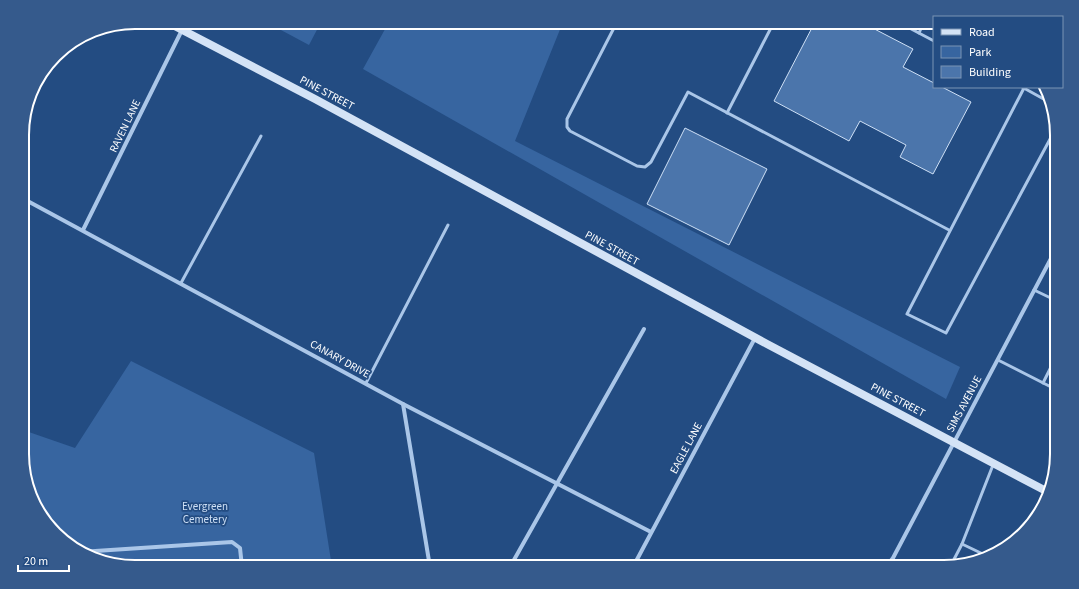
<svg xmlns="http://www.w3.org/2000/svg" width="1079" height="589" font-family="'Source Sans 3',sans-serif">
  <rect width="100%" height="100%" fill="#234c82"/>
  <!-- green -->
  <g fill="#3765a0">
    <path d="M 266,22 L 321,22 L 309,45 Z"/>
    <path d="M 389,22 L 563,22 L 515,141 L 960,367 L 946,399 L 363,69 Z"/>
    <path d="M 131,361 L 314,453 L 332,567 L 135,567 L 85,555 L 45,523 L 23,469 L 23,430 L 75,448 Z"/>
  </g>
  <!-- building -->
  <g fill="#4b75ab" stroke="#cee0f6">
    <path d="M 815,22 L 861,22 L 913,49 L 903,67 L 934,83 L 934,87 L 942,87 L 971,102 L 933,174 L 900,157 L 906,145 L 860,121 L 849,141 L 774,101 Z"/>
    <path d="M 685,128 L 767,169 L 729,245 L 647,204 Z"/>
  </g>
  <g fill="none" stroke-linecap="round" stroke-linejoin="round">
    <!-- lane -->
    <g stroke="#aac6e8" stroke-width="3">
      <path d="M 617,22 L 567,119 L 567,127 L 570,131 L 637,166 L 645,167 L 651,162 L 688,92 L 949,230"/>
      <path d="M 898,22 L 934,41"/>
      <path d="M 919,33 L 924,22"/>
      <path d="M 1022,87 L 1049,102"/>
      <path d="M 1024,88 L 907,314 L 946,333 L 1056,128"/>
      <path d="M 727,113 L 774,22"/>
      <path d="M 181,283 L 261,136"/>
      <path d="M 1034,290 L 1057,301"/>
      <path d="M 998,360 L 1057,390"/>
      <path d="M 366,383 L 448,225"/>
      <path d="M 1043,383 L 1057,355"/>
      <path d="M 985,555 L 962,544 L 993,465"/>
      <path d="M 950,567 L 962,544"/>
    </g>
    <!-- street -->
    <g stroke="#aac6e8" stroke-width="4">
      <path d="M 22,198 L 403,404 L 651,532"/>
      <path d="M 83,230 L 182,30"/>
      <path d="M 403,404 L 430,567"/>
      <path d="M 80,552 L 232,542 L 240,548 L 242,567"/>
      <path d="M 510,567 L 644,329"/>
      <path d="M 633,567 L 755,338"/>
      <path d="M 886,567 L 893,558 L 1056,249"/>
    </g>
    <!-- secondary -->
    <path stroke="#d4e3f6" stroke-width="8" d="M 167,22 L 315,99 L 767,344 L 1048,492"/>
  </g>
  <g text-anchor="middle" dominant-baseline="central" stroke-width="3.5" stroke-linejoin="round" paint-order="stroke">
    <!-- street labels -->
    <g font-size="11" fill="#fff" stroke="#234c82">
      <text transform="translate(327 93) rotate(28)">PINE STREET</text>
      <text transform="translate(125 126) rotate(-64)">RAVEN LANE</text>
      <text transform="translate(612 248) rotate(29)">PINE STREET</text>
      <text transform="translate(340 359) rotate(29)">CANARY DRIVE</text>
      <text transform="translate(898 400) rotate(28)">PINE STREET</text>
      <text transform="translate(964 404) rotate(-62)">SIMS AVENUE</text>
      <text transform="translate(686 448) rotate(-62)">EAGLE LANE</text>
    </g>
    <!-- park labels -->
    <g font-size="11" fill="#cee0f6" stroke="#234c82">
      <text x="205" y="506">Evergreen<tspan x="205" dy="13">Cemetery</tspan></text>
    </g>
  </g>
  <!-- crop -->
  <path d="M0 0H1079V589H0ZM135 29H944A106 106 0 0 1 1050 135V454A106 106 0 0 1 944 560H135A106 106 0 0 1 29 454V135A106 106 0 0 1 135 29Z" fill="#355a8c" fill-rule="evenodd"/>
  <path fill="none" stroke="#fff" stroke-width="2" d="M135 29H944A106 106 0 0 1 1050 135V454A106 106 0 0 1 944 560H135A106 106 0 0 1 29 454V135A106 106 0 0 1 135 29Z"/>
  <!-- legend -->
  <rect x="933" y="16" width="130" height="72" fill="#234c82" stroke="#7b94b4"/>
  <rect x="941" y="29" width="20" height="6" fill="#d4e3f6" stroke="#7b94b4"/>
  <text x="969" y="36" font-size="12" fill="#ffffff">Road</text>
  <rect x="941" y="46" width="20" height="12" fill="#3765a0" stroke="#7b94b4"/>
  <text x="969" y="56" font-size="12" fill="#ffffff">Park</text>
  <rect x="941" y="66" width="20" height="12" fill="#4b75ab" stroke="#7b94b4"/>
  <text x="969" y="76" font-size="12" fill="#ffffff">Building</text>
  <!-- scale -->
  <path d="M18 565v6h51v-6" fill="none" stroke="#ffffff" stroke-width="2"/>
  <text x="24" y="565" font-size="12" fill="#ffffff" stroke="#234c82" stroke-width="3" paint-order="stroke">20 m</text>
</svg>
